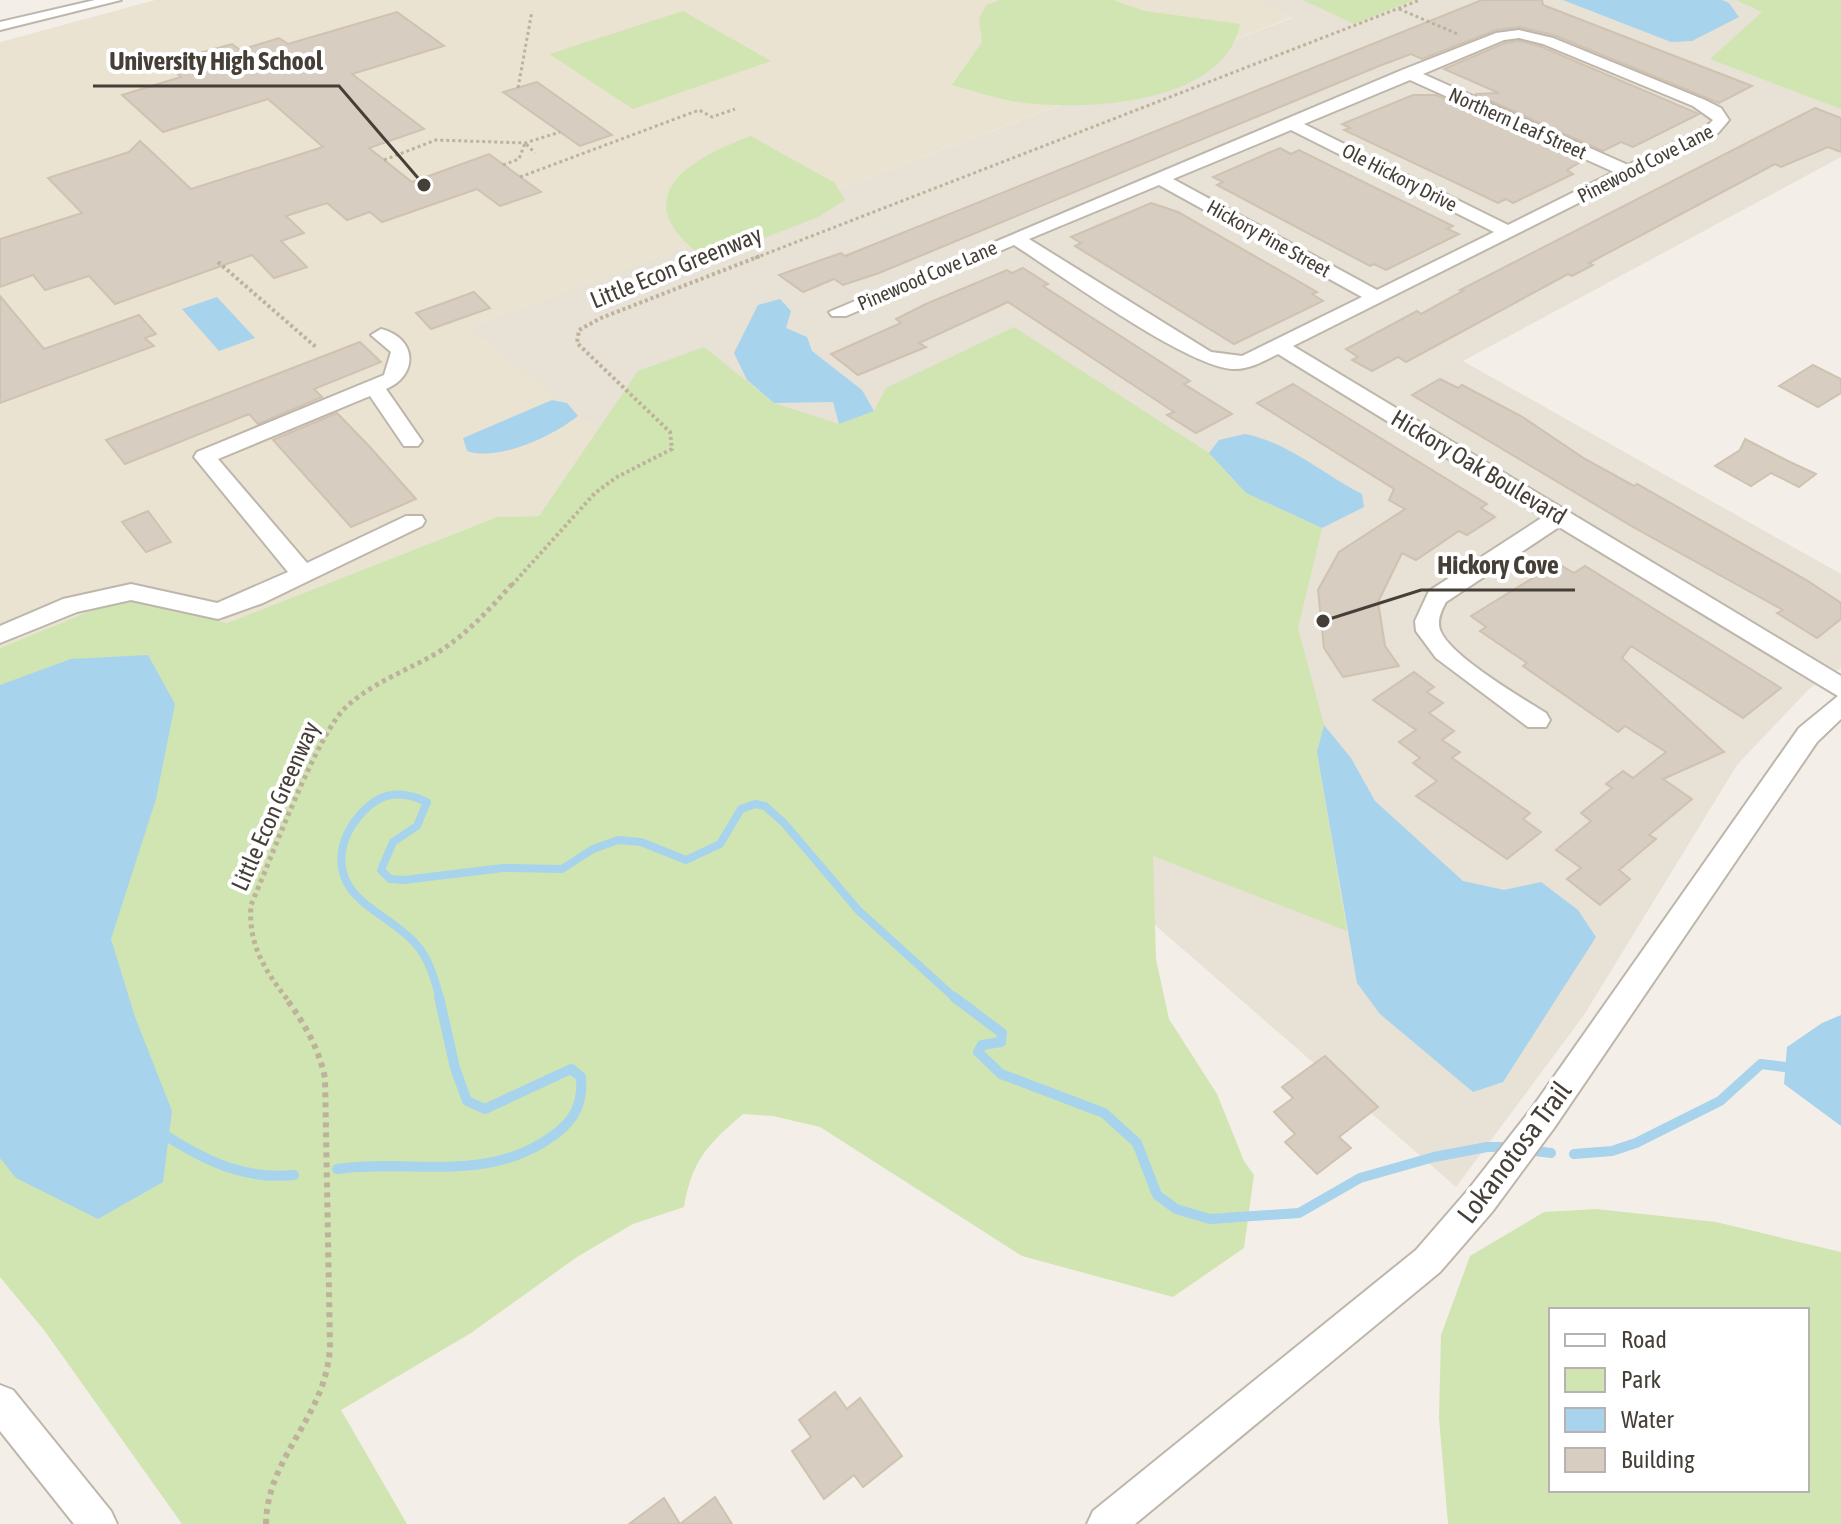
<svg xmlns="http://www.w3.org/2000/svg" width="1841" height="1524" font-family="'Asap Condensed',sans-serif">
  <rect width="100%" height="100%" fill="#f3efe8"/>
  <!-- residential -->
  <path fill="#e7e1d6" d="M 1255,0 L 1803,0 L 1841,14 L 1841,157 L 1463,361 L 1841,574 L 1841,668 L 1809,689 L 1737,765 L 1584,1015 L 1456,1187 L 469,328 L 1292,18 Z"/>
  <!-- education -->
  <path fill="#ebe3d2" d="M 155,0 L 1255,0 L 1293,17 L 470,328 L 578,416 L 634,444 L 539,516 L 497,517 L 227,623 L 122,598 L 0,648 L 0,42 Z"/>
  <!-- green -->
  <g fill="#d0e5b2" fill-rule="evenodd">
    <path d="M 1000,0 L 1113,0 L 1145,11 L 1240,24 C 1224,107 1077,112 1011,101 C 991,97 971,90 952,85 L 982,42 L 979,19 L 986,5 Z"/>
    <path d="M 1303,0 L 1414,0 L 1354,24 Z"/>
    <path d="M 1736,0 L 1841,0 L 1841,109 L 1710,59 L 1762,12 Z"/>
    <path d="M 683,11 L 771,61 L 633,109 L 549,54 Z"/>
    <path d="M 751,136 L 835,183 L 845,200 L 818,217 L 707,260 C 624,201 682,161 751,136 Z"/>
    <path d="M 1014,327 L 1209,453 L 1246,493 L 1322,528 L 1298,628 L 1324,725 L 1317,752 L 1347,931 L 1153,856 L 1156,959 L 1169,1019 L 1217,1094 L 1244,1161 L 1254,1175 L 1244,1248 L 1173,1297 L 1022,1256 L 820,1127 L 773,1116 L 743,1114 C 708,1144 692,1160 684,1207 L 633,1224 L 577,1257 L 471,1333 L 341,1410 L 407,1524 L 182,1524 L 44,1330 L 0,1277 L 0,648 L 122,598 L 227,623 L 497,517 L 539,516 L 638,371 L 704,347 L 774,403 L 839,424 L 874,411 L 886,388 Z"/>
    <path d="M 1596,1209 L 1716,1222 L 1841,1252 L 1841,1524 L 1448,1524 L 1439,1418 L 1441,1335 L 1470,1256 L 1544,1212 ZM 1551,1310 L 1807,1310 L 1807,1490 L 1551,1490 Z"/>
  </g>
  <!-- water -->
  <g fill="#a7d3ed">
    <path d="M 1563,0 L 1722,0 L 1729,3 L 1739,17 L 1692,41 L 1671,42 Z"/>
    <path d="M 217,297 L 255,338 L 219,351 L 182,309 Z"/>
    <path d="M 780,299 L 791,311 L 786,328 L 807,337 L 812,351 L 862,390 L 874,411 L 839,424 L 833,402 L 774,403 L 747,380 L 734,353 L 758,305 Z"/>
    <path d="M 552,400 L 567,403 L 578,416 C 553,436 498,462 467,451 L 463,438 Z"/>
    <path d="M 1245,434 C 1288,442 1323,474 1362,494 L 1364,507 L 1322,528 L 1246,493 L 1209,453 L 1219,440 Z"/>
    <path d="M 148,655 L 175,704 L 156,799 L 111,939 L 135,1017 L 172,1111 L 163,1182 L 98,1219 L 16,1178 L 0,1158 L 0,685 L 71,659 Z"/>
    <path d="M 1324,725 L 1351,758 L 1375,801 L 1463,881 L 1504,890 L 1541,882 L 1578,910 L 1596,937 L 1503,1082 L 1473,1092 L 1380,1014 L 1357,983 L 1317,752 Z"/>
    <path d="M 1841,1015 L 1841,1126 L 1784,1084 L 1787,1047 L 1822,1023 Z"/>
  </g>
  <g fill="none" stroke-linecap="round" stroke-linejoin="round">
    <!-- stream-far1 -->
    <path stroke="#a7d3ed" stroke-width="8" d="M 440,999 C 435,980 429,958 415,943 C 386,911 331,899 343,846 C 347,829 360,812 374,802 C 391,790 410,794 427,802 L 417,826 L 393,842 L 381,870 L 390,879 L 404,880 L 503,868 L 562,869 L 593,849 L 618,840 L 641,842 L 686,860 L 720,844 L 741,809 L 755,804 L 765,806 L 784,823 L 858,910 L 956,999"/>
    <!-- stream -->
    <g stroke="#a7d3ed" stroke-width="10">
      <path d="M 954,997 L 1002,1033 L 1001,1042 L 982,1045 L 978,1052 L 1001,1074 L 1104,1113 L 1137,1143 L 1157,1195 L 1176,1209 L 1210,1219 L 1299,1213 L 1360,1178 L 1434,1157 L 1487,1147 L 1511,1147"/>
      <path d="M 160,1138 L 168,1137 C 208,1162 246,1180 294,1175"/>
      <path d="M 1528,1150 L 1551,1153"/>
      <path d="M 1574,1154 L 1612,1151 L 1636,1143 L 1720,1101 L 1761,1064 L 1793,1068"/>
      <path d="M 337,1169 C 411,1158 487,1185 554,1135 C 575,1120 583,1103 581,1077 L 571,1069 L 485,1109 L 467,1101 L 455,1068 L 439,997"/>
    </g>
  </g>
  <!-- building -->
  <g fill="#d7cdc1" stroke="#cfc2b1" stroke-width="2">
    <path d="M 1482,0 L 1542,0 L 1543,5 L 1752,86 L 1719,103 L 1554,35 L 1520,27 L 1496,30 L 1422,59 L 1411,54 L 1379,66 L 879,273 L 843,285 L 834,279 L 803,292 L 779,275 L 841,253 L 845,256 Z"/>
    <path d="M 397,12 L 444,46 L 352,74 L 424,129 L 369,148 L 412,182 L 489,154 L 541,192 L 500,206 L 477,189 L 382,222 L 370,212 L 347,220 L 327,203 L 286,216 L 304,233 L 281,241 L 307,267 L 274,278 L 252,255 L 115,304 L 89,276 L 45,290 L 33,275 L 0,287 L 0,239 L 82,213 L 48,178 L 129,152 L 140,141 L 191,189 L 323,147 L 268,99 L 163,132 L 122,95 L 181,77 L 172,69 L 212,59 L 203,52 L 232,44 L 240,50 L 279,38 L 288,44 Z"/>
    <path d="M 1519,41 L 1542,47 L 1699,114 L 1633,147 L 1621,142 L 1603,151 L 1475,94 L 1499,93 L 1444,69 L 1505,43 Z"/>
    <path d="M 537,82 L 612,135 L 580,146 L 503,92 Z"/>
    <path d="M 1413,95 L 1436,95 L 1582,161 L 1567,170 L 1573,174 L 1513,203 L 1506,199 L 1498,203 L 1344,130 L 1350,128 L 1342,124 Z"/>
    <path d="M 1815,108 L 1841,118 L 1841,152 L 1828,147 L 1781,167 L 1775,164 L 1589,263 L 1593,265 L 1572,276 L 1568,274 L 1406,362 L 1398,357 L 1372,371 L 1352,360 L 1358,357 L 1346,349 L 1417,311 L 1421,314 L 1463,291 L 1460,290 Z"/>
    <path d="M 1280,148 L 1291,154 L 1299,150 L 1453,226 L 1447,229 L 1459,234 L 1386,270 L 1374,264 L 1370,266 L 1217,185 L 1223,182 L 1213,177 Z"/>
    <path d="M 1151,203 L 1178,212 L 1317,292 L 1312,294 L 1323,301 L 1234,344 L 1075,246 L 1081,243 L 1071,237 Z"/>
    <path d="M 1023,268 L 1048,284 L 1043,286 L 1190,381 L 1184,384 L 1232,414 L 1196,433 L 1167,415 L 1174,412 L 1008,302 L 919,343 L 926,347 L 858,375 L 831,354 L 901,323 L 896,319 L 926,304 L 1007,270 L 1012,273 Z"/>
    <path d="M 474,292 L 490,308 L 431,329 L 416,313 Z"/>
    <path d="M 0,296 L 44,349 L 139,315 L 156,334 L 145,338 L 154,346 L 0,403 Z"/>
    <path d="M 360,342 L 381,362 L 314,389 L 322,397 L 258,424 L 249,414 L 125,464 L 106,440 Z"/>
    <path d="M 1813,365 L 1841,379 L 1841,393 L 1818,407 L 1779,386 Z"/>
    <path d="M 1440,379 L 1458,388 L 1462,385 L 1521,416 L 1585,459 L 1634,486 L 1637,484 L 1808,581 L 1841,603 L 1841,619 L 1817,638 L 1777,613 L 1783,610 L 1633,527 L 1412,395 Z"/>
    <path d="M 1293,384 L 1487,504 L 1481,508 L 1495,517 L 1467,535 L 1459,531 L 1416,560 L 1402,553 L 1378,602 L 1385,646 L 1399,666 L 1343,677 L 1324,648 L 1318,590 L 1339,552 L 1405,509 L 1389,500 L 1394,489 L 1257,403 Z"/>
    <path d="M 337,413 L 369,446 L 416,499 L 351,527 L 273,440 Z"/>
    <path d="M 1745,439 L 1788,461 L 1816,474 L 1799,487 L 1771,473 L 1751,486 L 1715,466 L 1740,450 Z"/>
    <path d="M 148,511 L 171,542 L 146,552 L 122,522 Z"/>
    <path d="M 1557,563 L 1574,573 L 1585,566 L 1781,688 L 1743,718 L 1631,646 L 1622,658 L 1724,752 L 1663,779 L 1692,799 L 1649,835 L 1656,839 L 1619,870 L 1630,879 L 1600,905 L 1567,879 L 1581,868 L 1556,850 L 1591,821 L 1581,813 L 1612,788 L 1606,784 L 1623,771 L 1633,778 L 1666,752 L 1625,726 L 1618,732 L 1523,666 L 1527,663 L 1480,631 L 1486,627 L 1471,616 Z"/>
    <path d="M 1414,672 L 1434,687 L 1427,692 L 1443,703 L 1429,713 L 1454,731 L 1442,740 L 1460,752 L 1452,758 L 1530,813 L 1523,819 L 1541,832 L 1507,859 L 1416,796 L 1437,781 L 1413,763 L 1420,758 L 1399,742 L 1416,730 L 1373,700 Z"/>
    <path d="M 1325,1056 L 1378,1107 L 1339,1137 L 1351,1148 L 1317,1174 L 1285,1142 L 1295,1134 L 1274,1112 L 1293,1098 L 1282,1087 Z"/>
    <path d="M 835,1392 L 847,1409 L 860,1398 L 902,1456 L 863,1487 L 854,1475 L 824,1499 L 792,1451 L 811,1437 L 799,1420 Z"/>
    <path d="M 715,1497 L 732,1524 L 629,1524 L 664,1498 L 680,1524 Z"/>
  </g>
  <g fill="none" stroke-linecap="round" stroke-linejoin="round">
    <defs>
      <g id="minor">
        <path d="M 95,0 L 121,0 L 0,30 L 0,22 Z"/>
        <path d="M 1519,30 L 1553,38 L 1705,100 L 1721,108 L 1729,120 L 1718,133 L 1293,346 L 1841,676 L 1841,719 L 1817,742 L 1554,1128 L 1492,1212 L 1440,1272 L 1135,1524 L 1087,1524 L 1093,1511 L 1416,1250 L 1468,1190 L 1532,1108 L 1799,728 L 1838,696 L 1559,527 L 1446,602 C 1441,611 1436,622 1441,632 C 1452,657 1522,698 1546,713 L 1550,720 L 1546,727 L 1528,727 L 1436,658 L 1416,631 L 1415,621 L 1429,591 L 1543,517 L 1278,354 C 1264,361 1249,370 1232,369 C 1184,365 1061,275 1014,245 L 846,316 L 832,316 L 829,312 L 1402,70 L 1496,33 ZM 1519,38 L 1543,44 L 1693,106 L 1713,120 L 1706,127 L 1628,165 L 1423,74 L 1504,40 ZM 1410,80 L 1614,172 L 1508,225 L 1304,124 ZM 1291,130 L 1494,232 L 1377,290 L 1173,179 ZM 1159,185 L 1362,297 L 1242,356 L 1211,352 L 1029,239 Z"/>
        <path d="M 381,329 C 417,338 419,375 386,389 L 422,441 L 418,446 L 404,446 L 370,396 L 218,459 L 307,563 L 406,516 L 422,516 L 425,521 L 422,526 L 263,603 L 218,619 L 131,600 L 77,612 L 0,643 L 0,626 L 63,599 L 131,584 L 217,603 L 288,572 L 194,457 L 197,452 L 384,375 L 391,352 L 371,335 Z"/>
        <path d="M 0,1385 L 13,1390 L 111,1511 L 117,1524 L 74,1524 L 0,1431 Z"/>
      </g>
    </defs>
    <!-- minor casing -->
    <use href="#minor" stroke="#beb6ab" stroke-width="4"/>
    <!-- path-far3 -->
    <g stroke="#bfb29c" stroke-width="3" stroke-dasharray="3 3" stroke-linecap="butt">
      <path d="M 1399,9 L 1460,35"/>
      <path d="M 518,88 L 532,11"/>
      <path d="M 384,160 L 436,140 L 525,143 L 560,132"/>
      <path d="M 503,165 L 519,159 L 525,143 L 535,153"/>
      <path d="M 520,177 L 699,110 L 712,117 L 735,109"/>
      <path d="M 755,258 L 1420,0"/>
    </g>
    <!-- path-far2 -->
    <g stroke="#bfb29c" stroke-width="4" stroke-dasharray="3 3" stroke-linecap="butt">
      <path d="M 218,262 L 317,348"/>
      <path d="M 512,585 L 595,493 L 617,477 L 672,449 L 670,432 L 577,343 L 579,330 L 601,318 L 760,256"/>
    </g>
    <!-- path-far1 -->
    <path stroke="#bfb29c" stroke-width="5" stroke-dasharray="4 4" stroke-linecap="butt" d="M 287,999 C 264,969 248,944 251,905 C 269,864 318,731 347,706 C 374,682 406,671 437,653 C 467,634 490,609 513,583"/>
    <!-- path -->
    <path stroke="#bfb29c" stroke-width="6" stroke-dasharray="5 5" stroke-linecap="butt" d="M 266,1524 C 267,1455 327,1417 330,1346 L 325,1078 C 318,1046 304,1023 285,997"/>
    <!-- minor -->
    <use href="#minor" fill="#fff" fill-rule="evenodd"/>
  </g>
  <g text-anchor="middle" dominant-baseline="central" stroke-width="8" stroke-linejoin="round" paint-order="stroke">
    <!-- far-street labels -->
    <g font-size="20" fill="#463f37" stroke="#fff">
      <text transform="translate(1518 123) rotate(24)">Northern Leaf Street</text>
      <text transform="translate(1645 163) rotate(-27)">Pinewood Cove Lane</text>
      <text transform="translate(1400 177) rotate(27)">Ole Hickory Drive</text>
      <text transform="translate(1269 238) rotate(29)">Hickory Pine Street</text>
      <text transform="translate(927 275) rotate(-23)">Pinewood Cove Lane</text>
    </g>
    <!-- street labels -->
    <g font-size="24" fill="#463f37" stroke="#fff">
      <text transform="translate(676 267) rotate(-22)">Little Econ Greenway</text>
      <text transform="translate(1479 467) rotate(31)">Hickory Oak Boulevard</text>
      <text transform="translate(275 806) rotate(-66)">Little Econ Greenway</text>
    </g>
    <!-- near-street labels -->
    <g font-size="28" fill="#463f37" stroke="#fff">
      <text transform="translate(1514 1152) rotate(-53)">Lokanotosa Trail</text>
    </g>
  </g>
  <!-- callouts -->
  <path fill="none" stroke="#463f37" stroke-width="3" d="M424 185L339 86H93M1323 621L1421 590H1575"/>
  <g fill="#463f37" stroke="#fff" stroke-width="3">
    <circle cx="424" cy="185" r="8"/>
    <circle cx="1323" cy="621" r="8"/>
  </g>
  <g font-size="26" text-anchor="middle" font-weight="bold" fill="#463f37" stroke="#fff" stroke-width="8" stroke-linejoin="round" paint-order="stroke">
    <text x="216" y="70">University High School</text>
    <text x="1498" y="574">Hickory Cove</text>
  </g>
  <!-- legend -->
  <rect x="1549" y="1308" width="260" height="184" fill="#ffffff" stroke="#b5b2af" stroke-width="2"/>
  <rect x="1565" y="1334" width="40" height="12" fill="#ffffff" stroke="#b5b2af" stroke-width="2"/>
  <text x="1621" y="1348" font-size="24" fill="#463f37">Road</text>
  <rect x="1565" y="1368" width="40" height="24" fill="#d0e5b2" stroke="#b5b2af" stroke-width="2"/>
  <text x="1621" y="1388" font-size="24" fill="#463f37">Park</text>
  <rect x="1565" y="1408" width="40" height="24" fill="#a7d3ed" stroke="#b5b2af" stroke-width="2"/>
  <text x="1621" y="1428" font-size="24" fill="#463f37">Water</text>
  <rect x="1565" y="1448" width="40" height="24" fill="#d7cdc1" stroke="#b5b2af" stroke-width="2"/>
  <text x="1621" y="1468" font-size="24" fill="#463f37">Building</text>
</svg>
